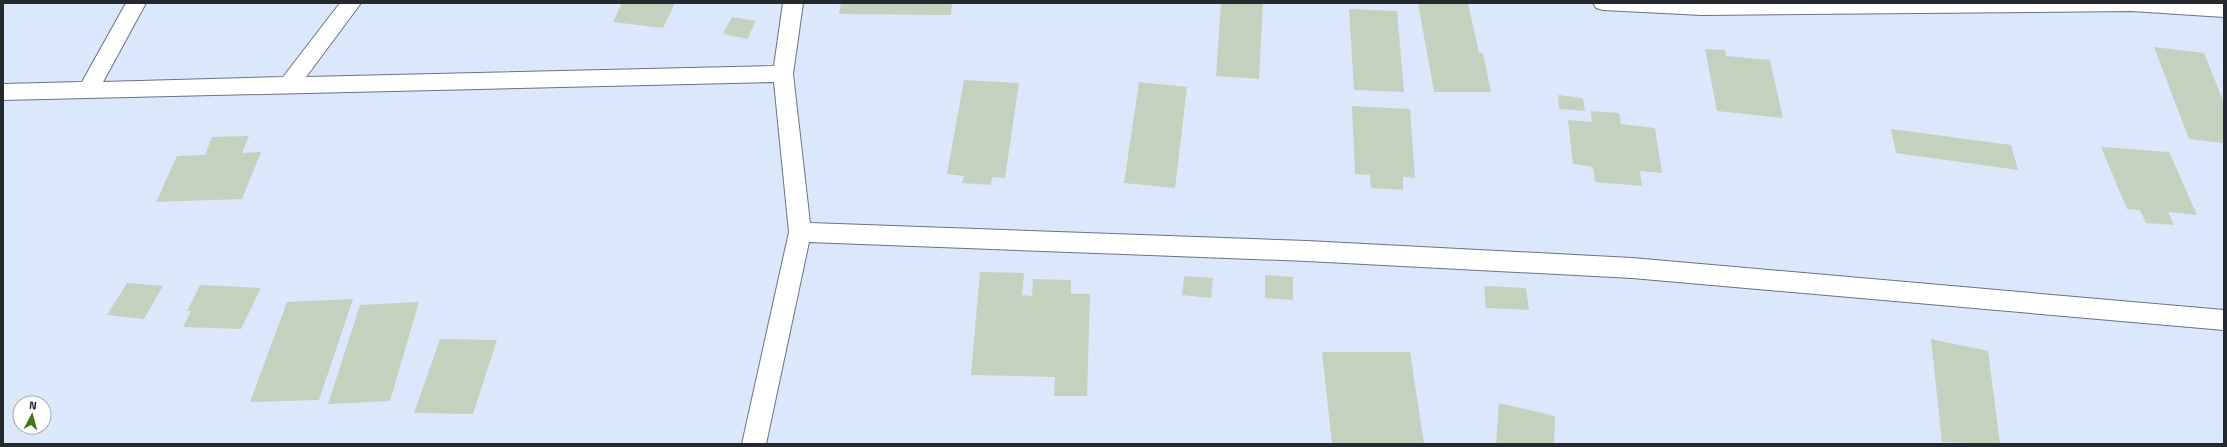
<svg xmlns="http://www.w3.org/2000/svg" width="2227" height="447" font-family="'Titillium Web',sans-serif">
  <rect width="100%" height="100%" fill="#dbe8fb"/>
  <!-- building -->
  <g fill="#c4d1be">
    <path d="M 622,3 L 675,3 L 663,28 L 613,22 Z"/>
    <path d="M 841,3 L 952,3 L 951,15 L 839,14 Z"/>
    <path d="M 1221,3 L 1263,3 L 1259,79 L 1216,76 Z"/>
    <path d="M 1418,3 L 1468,3 L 1479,53 L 1483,53 L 1491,92 L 1434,92 Z"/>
    <path d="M 1349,9 L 1397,11 L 1404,92 L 1354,90 Z"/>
    <path d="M 732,17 L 756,21 L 747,39 L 723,34 Z"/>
    <path d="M 2154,47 L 2204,53 L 2224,103 L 2224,143 L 2189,139 Z"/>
    <path d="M 1705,49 L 1725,50 L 1726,56 L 1770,60 L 1783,118 L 1717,111 Z"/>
    <path d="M 964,80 L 1019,83 L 1005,178 L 992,177 L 991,185 L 962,183 L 964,176 L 947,174 Z"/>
    <path d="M 1139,82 L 1187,87 L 1175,188 L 1124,183 Z"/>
    <path d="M 1558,95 L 1583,98 L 1585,111 L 1559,109 Z"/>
    <path d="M 1352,106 L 1410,109 L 1415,178 L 1403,177 L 1403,190 L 1371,188 L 1370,175 L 1355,174 Z"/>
    <path d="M 1591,111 L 1619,113 L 1621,124 L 1655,128 L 1662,173 L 1640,171 L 1642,186 L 1595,182 L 1593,167 L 1573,164 L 1568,120 L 1592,122 Z"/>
    <path d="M 1891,129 L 2011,145 L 2018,170 L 1896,153 Z"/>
    <path d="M 249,136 L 242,153 L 261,152 L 242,199 L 156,202 L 177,156 L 205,155 L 212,137 Z"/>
    <path d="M 2101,147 L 2169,152 L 2197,215 L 2168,212 L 2174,225 L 2146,223 L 2140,210 L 2127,209 Z"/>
    <path d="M 980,272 L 1024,273 L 1022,295 L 1032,296 L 1033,279 L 1071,280 L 1071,294 L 1090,294 L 1087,396 L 1054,396 L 1055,377 L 971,375 Z"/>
    <path d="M 1265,275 L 1293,277 L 1293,300 L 1265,298 Z"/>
    <path d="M 1184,276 L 1213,278 L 1211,298 L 1182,295 Z"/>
    <path d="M 127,283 L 163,286 L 144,319 L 107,315 Z"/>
    <path d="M 200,285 L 261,288 L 241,329 L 183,327 L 191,311 L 187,311 Z"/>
    <path d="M 1484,286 L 1526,288 L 1529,310 L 1486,308 Z"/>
    <path d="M 353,299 L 319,400 L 250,402 L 287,302 Z"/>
    <path d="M 419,302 L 390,401 L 328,404 L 360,305 Z"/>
    <path d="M 440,339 L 497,340 L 473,414 L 414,413 Z"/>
    <path d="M 1931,339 L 1988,351 L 2000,444 L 1942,442 Z"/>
    <path d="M 1322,352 L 1410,352 L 1424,444 L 1332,444 Z"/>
    <path d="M 1499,403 L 1555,416 L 1554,444 L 1496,444 Z"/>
  </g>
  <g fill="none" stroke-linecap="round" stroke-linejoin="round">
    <defs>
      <g id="minor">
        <path d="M 126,3 L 146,3 L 103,82 L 283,77 L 340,3 L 361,3 L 306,77 L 774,66 L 783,3 L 803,3 L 793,74 L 810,223 L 1307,241 L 1632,258 L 2224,310 L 2224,330 L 1632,278 L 1307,261 L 809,242 L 766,444 L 742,444 L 789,232 L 774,82 L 3,100 L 3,84 L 82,82 Z"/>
        <path d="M 1593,3 L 2224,3 L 2224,17 L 2131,11 L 1702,15 L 1603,10 L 1596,8 Z"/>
      </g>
    </defs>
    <!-- minor casing -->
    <use href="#minor" stroke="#687384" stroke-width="2"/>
    <!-- minor -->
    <use href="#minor" fill="#fff" fill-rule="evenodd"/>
  </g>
  <!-- border -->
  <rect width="2227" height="447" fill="none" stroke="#242930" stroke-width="8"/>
  <!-- north arrow -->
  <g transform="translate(32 415) rotate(6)"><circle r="19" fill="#ffffff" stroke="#a7a9ac"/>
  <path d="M0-3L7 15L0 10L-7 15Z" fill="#407a12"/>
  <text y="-6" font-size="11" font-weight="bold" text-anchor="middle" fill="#242930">N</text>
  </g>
</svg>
